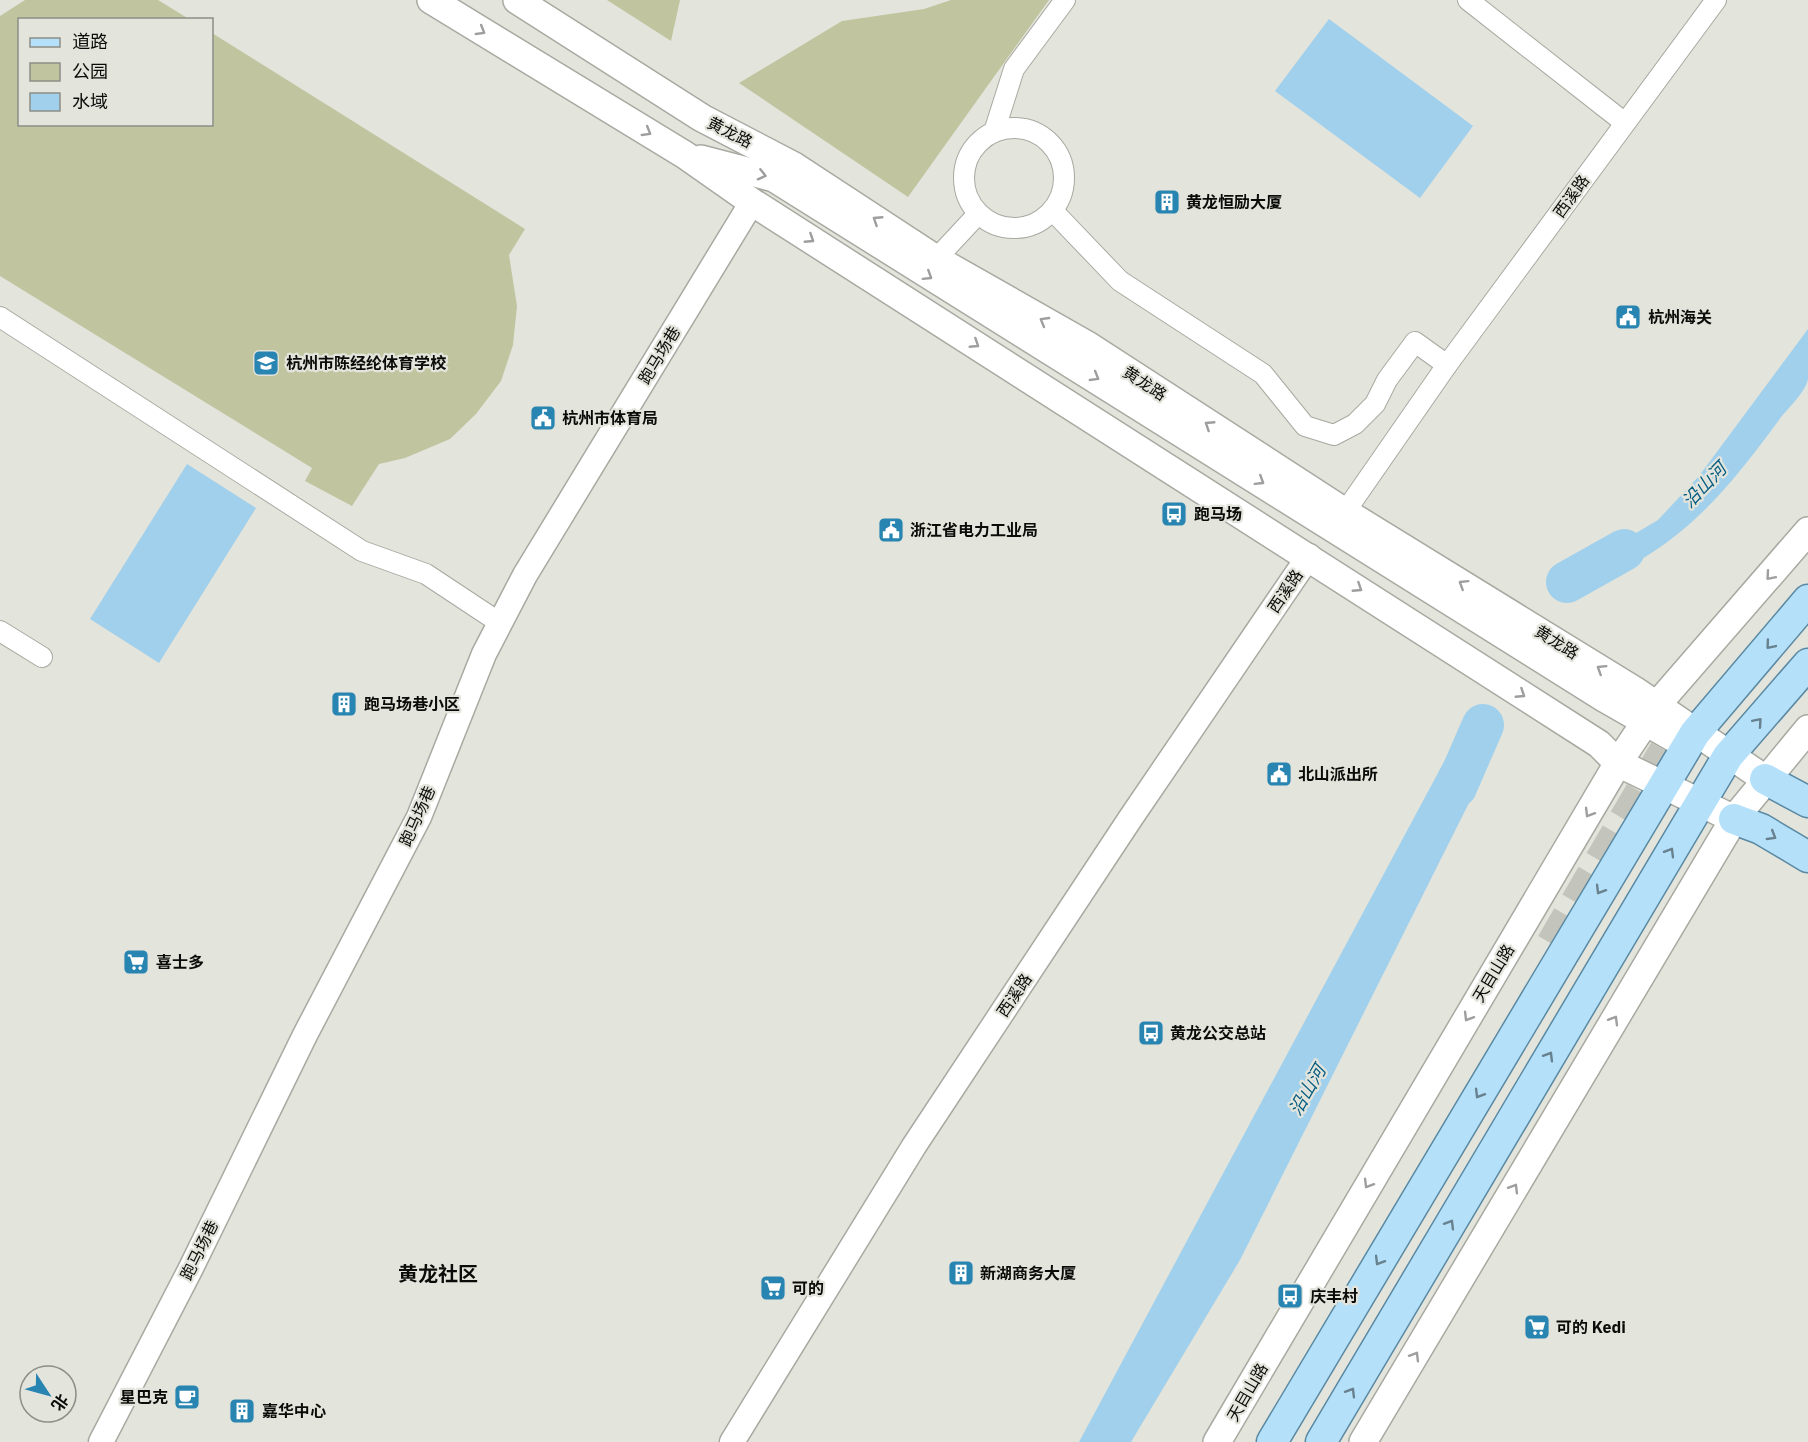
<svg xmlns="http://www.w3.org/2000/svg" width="1808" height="1442" font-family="'IBM Plex Sans','Noto Sans SC',sans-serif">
  <rect width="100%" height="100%" fill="#e3e4db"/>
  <!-- green -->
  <g fill="#c0c5a0">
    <path d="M 25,0 L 158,0 L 189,19 L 20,20 L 20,124 L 212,124 L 212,33 L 525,229 L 509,255 L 517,306 L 513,345 L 501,381 L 476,414 L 450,439 L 405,458 L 379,464 L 352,506 L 305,481 L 312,468 L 0,276 L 0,16 Z"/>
    <path d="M 607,0 L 680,0 L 671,41 Z"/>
    <path d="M 951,0 L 1049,0 L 908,197 L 739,83 L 842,21 L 924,9 Z"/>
  </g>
  <!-- water -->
  <g fill="#a1d0ed">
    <path d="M 1329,19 L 1473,126 L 1420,198 L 1275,91 Z"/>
    <path d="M 1808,329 C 1808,345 1808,364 1808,379 C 1806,392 1787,409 1779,420 C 1723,496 1679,549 1589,585 L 1575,578 L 1580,566 L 1658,520 L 1699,476 Z"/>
    <path d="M 187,464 L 256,508 L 159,663 L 90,619 Z"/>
    <path d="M 1463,733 L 1478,733 L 1488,746 L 1488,765 L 1240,1260 L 1131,1442 L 1079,1442 L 1453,745 Z"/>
  </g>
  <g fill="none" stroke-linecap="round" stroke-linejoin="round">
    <!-- river -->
    <g stroke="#a1d0ed" stroke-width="42">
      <path d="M 1567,582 L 1624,550"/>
      <path d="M 1456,787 L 1483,725"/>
    </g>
    <!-- trunk-tunnel -->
    <path stroke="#c3c4bc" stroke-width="32" stroke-dasharray="32 16" stroke-linecap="butt" d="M 1552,944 L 1673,737 L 1691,716"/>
    <defs>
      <g id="minor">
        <path d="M 1468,0 L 1625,123"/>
        <circle cx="1014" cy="178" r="50"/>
        <path d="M 994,132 L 1014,69 L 1065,0"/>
        <path d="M 1053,211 L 1120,281 L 1263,374 L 1305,426 L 1334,435 L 1355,424 L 1375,404 L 1387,380 L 1415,342 L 1447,365"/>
        <path d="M 936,259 L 978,214"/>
        <path d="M 0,317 L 362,551 L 426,574 L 500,623"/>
        <path d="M 1345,512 L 1447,365 L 1716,0"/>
        <path d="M 0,631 L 42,657"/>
      </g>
      <g id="tertiary">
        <path d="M 101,1442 L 190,1270 L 305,1035 L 419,817 L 484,654 L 525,575 L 752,202"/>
        <path d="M 732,1442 L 914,1146 L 1130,819 L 1309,556"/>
      </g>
      <g id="secondary">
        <path d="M 431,0 L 685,155 L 752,202 L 1599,744 L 1618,763 L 1734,819"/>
        <path d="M 517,0 L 702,118 L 794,166 L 936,259 L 1089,346 L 1345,512 L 1634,690 L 1765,779"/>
        <path d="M 701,159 L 774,178 L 1604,698 L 1686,745"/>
        <path d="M 1217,1442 L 1618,763 L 1656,706 L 1808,531"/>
        <path d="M 1363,1442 L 1734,819 L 1808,729"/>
      </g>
      <g id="primary">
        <path d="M 1765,779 L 1808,802"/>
        <path d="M 1734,819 L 1761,829 L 1808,857"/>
        <path d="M 1272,1442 L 1695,733 L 1808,600"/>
        <path d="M 1321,1442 L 1728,756 L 1808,664"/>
      </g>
    </defs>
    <!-- minor casing -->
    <use href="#minor" stroke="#a8a9a1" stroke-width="22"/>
    <!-- tertiary casing -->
    <use href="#tertiary" stroke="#a8a9a1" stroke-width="27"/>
    <!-- secondary casing -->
    <use href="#secondary" stroke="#a8a9a1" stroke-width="30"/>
    <!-- primary casing -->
    <use href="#primary" stroke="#5a89a3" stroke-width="33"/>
    <!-- minor -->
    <use href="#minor" stroke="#fff" stroke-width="20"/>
    <!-- tertiary -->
    <use href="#tertiary" stroke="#fff" stroke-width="24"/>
    <!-- secondary -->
    <use href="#secondary" stroke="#fff" stroke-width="27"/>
    <!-- primary -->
    <use href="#primary" stroke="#b5e0fa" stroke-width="30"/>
  </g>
  <!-- one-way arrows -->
  <defs><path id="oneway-chevron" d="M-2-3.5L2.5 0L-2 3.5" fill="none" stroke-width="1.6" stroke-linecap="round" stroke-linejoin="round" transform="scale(1.5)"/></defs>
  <g stroke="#9d9e9d">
    <use href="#oneway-chevron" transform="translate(481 31) rotate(31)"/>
    <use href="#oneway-chevron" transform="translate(647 132) rotate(31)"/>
    <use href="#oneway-chevron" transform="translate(762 175) rotate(14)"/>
    <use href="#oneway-chevron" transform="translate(877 220) rotate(-147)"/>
    <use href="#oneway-chevron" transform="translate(810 239) rotate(33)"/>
    <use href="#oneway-chevron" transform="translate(928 276) rotate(32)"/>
    <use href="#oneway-chevron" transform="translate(1044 321) rotate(-150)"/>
    <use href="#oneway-chevron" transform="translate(975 344) rotate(33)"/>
    <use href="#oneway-chevron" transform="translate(1095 377) rotate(31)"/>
    <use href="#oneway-chevron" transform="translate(1209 425) rotate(-147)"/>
    <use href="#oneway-chevron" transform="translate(1260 481) rotate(32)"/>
    <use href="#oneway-chevron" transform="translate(1770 576) rotate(131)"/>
    <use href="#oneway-chevron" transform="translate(1463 584) rotate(-148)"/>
    <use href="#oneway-chevron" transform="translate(1358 588) rotate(33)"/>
    <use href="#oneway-chevron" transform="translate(1601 669) rotate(-148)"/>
    <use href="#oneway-chevron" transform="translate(1521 694) rotate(33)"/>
    <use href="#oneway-chevron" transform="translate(1589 813) rotate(121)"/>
    <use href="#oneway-chevron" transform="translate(1468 1017) rotate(121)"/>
    <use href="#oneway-chevron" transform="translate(1614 1020) rotate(-59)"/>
    <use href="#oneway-chevron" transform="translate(1368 1184) rotate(121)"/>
    <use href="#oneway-chevron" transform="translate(1514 1188) rotate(-59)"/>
    <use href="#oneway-chevron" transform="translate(1415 1356) rotate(-59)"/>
  </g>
  <g stroke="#68818e">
    <use href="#oneway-chevron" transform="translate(1770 645) rotate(130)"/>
    <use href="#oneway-chevron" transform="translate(1758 722) rotate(-49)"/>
    <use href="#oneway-chevron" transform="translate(1772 836) rotate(31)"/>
    <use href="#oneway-chevron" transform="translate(1670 852) rotate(-59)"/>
    <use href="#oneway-chevron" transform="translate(1600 890) rotate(121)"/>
    <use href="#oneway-chevron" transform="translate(1549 1056) rotate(-59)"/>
    <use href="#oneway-chevron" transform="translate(1479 1094) rotate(121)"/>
    <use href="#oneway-chevron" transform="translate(1450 1224) rotate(-59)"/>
    <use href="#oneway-chevron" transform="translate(1379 1261) rotate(121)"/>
    <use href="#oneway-chevron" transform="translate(1351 1392) rotate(-59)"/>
  </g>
  <!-- icons -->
  <defs>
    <symbol id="building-square" viewBox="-11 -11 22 22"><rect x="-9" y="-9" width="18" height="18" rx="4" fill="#2884b1" stroke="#e3e4db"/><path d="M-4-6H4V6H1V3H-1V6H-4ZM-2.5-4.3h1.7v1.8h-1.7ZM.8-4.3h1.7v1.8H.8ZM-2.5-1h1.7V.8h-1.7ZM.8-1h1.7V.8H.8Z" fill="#fff"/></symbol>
    <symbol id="civic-square" viewBox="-11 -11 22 22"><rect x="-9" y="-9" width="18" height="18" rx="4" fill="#2884b1" stroke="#e3e4db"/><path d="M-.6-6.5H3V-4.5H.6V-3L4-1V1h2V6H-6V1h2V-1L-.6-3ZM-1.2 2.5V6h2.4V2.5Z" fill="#fff"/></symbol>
    <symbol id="university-square" viewBox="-11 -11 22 22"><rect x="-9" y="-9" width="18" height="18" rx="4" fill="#2884b1" stroke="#e3e4db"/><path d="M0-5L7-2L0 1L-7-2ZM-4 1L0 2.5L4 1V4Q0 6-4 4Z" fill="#fff"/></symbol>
    <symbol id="bus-square" viewBox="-11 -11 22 22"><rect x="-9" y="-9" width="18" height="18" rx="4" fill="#2884b1" stroke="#e3e4db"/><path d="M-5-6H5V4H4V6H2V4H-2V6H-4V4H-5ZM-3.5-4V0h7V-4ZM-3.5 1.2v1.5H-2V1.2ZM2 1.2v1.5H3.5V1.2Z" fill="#fff"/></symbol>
    <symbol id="supermarket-square" viewBox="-11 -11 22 22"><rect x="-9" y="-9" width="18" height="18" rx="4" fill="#2884b1" stroke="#e3e4db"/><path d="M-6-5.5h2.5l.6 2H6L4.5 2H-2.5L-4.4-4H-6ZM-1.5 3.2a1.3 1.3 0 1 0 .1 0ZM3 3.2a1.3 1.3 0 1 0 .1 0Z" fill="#fff"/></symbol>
    <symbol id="cafe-square" viewBox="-11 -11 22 22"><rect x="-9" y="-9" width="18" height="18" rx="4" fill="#2884b1" stroke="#e3e4db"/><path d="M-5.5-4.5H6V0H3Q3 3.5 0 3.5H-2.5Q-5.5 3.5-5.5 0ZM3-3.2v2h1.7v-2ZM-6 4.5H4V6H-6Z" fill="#fff"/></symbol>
  </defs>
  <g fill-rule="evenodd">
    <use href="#building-square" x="1152" y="187" width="30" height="30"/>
    <use href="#civic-square" x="1613" y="302" width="30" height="30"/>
    <use href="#university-square" x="251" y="348" width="30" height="30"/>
    <use href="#civic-square" x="528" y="403" width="30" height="30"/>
    <use href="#bus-square" x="1159" y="499" width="30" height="30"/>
    <use href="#civic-square" x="876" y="515" width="30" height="30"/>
    <use href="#building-square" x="329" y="689" width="30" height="30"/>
    <use href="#civic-square" x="1264" y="759" width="30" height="30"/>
    <use href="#supermarket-square" x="121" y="947" width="30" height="30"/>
    <use href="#bus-square" x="1136" y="1018" width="30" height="30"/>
    <use href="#building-square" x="946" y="1258" width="30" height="30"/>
    <use href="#supermarket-square" x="758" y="1273" width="30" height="30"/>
    <use href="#bus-square" x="1275" y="1281" width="30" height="30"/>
    <use href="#supermarket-square" x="1522" y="1312" width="30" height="30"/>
    <use href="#cafe-square" x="172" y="1382" width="30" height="30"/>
    <use href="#building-square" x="227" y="1396" width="30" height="30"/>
  </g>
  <g text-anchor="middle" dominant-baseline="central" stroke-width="4.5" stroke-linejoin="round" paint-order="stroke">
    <!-- street labels -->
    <g font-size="16" fill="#0b0c09" stroke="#e3e4db">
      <text transform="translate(730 132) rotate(27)">黄龙路</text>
      <text transform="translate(1571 196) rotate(-54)">西溪路</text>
      <text transform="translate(659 355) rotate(-59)">跑马场巷</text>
      <text transform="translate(1145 383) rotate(33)">黄龙路</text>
      <text transform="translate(1285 591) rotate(-56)">西溪路</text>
      <text transform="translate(1557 642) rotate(32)">黄龙路</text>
      <text transform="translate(417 816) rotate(-66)">跑马场巷</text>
      <text transform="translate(1493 973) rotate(-59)">天目山路</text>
      <text transform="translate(1014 995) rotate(-56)">西溪路</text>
      <text transform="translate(199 1250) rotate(-64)">跑马场巷</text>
      <text transform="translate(1247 1392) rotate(-60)">天目山路</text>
    </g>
    <!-- poi labels -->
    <g font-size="16" font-weight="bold" fill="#0b0c09" stroke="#e3e4db" text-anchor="start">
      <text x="1186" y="202">黄龙恒励大厦</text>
      <text x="1648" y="317">杭州海关</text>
      <text x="286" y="363">杭州市陈经纶体育学校</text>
      <text x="562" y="418">杭州市体育局</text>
      <text x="1194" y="514">跑马场</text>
      <text x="910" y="530">浙江省电力工业局</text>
      <text x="364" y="704">跑马场巷小区</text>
      <text x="1298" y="774">北山派出所</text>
      <text x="156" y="962">喜士多</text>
      <text x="1170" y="1033">黄龙公交总站</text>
      <text x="980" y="1273">新湖商务大厦</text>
      <text x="792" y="1288">可的</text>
      <text x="1310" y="1296">庆丰村</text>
      <text x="1556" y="1327">可的 Kedi</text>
      <text x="168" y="1397" text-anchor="end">星巴克</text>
      <text x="262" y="1411">嘉华中心</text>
    </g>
    <!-- water labels -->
    <g font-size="18" font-style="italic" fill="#065d82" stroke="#e3e4db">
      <text transform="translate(1704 485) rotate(-46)">沿山河</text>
      <text transform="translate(1307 1090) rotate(-60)">沿山河</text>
    </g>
    <!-- quarter labels -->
    <g font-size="20" font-weight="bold" fill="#0b0c09" stroke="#e3e4db">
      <text x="438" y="1273">黄龙社区</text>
    </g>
  </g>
  <!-- legend -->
  <rect x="18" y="18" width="195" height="108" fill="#e3e4db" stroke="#8d8e87" stroke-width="1.5"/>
  <rect x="30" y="38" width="30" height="9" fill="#b5e0fa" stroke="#8d8e87" stroke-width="1.5"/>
  <text x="72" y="48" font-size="18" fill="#0b0c09">道路</text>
  <rect x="30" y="63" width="30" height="18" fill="#c0c5a0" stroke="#8d8e87" stroke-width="1.5"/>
  <text x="72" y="78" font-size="18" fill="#0b0c09">公园</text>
  <rect x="30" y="93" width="30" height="18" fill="#a1d0ed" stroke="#8d8e87" stroke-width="1.5"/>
  <text x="72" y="108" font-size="18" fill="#0b0c09">水域</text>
  <!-- north arrow -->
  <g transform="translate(48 1394) rotate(126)"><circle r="28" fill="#e3e4db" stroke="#8d8e87" stroke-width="1.5"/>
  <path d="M0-4.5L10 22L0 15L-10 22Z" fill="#2884b1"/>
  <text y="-9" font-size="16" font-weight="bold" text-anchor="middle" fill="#0b0c09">北</text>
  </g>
</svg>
